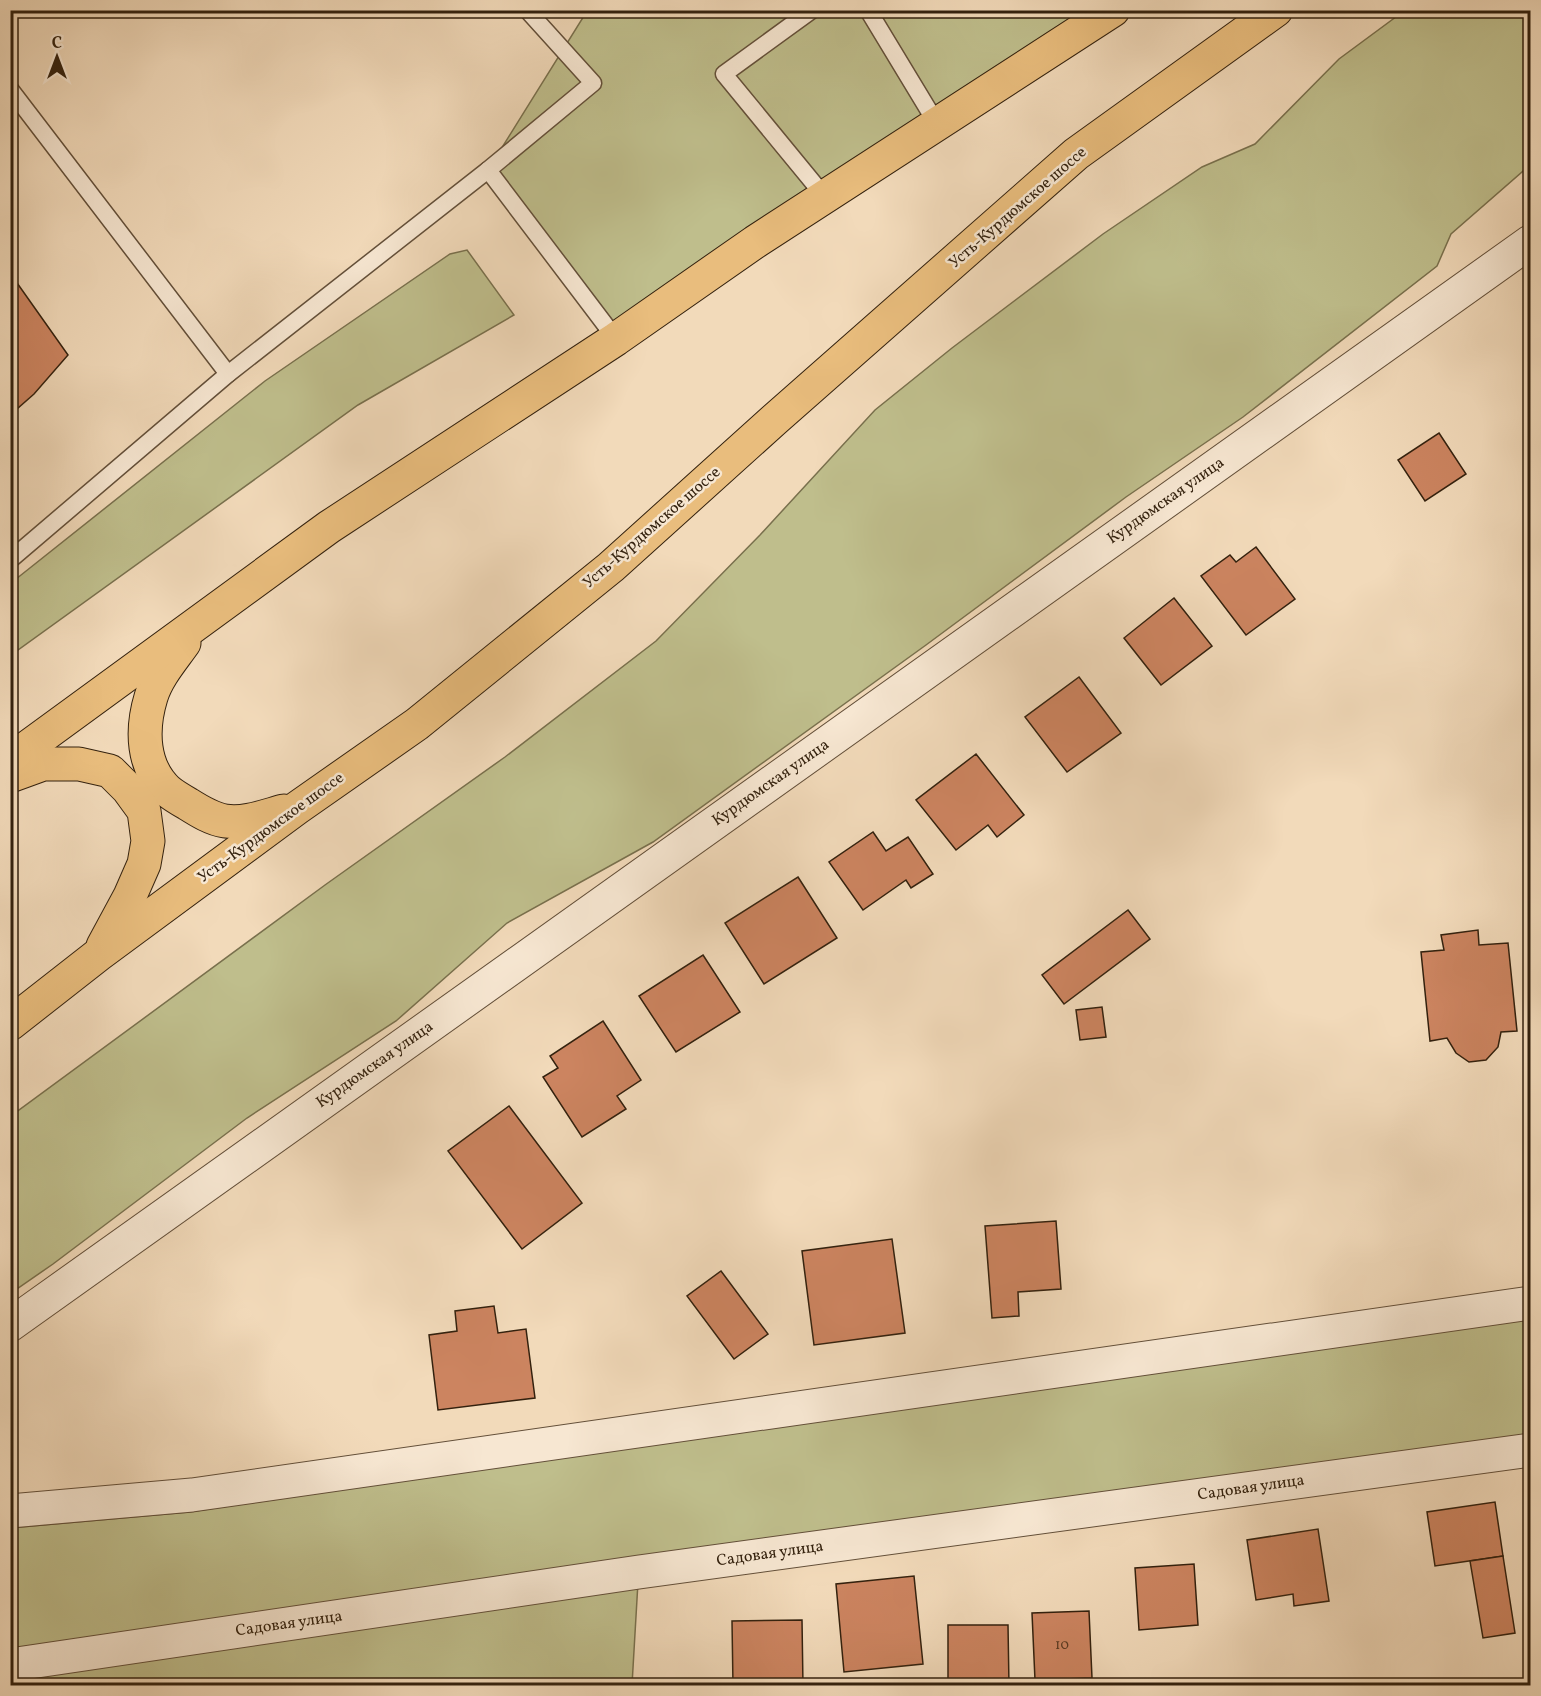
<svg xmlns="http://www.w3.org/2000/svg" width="1541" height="1696" font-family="Vollkorn,serif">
  <rect width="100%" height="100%" fill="#f2daba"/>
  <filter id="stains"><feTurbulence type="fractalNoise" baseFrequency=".00333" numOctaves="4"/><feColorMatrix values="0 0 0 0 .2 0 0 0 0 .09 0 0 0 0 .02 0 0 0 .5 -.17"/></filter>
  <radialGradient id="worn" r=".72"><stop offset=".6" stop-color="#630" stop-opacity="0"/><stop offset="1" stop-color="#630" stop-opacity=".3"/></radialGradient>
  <!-- green -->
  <g fill="#bfbe8c" stroke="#79704d" stroke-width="1.5">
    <path d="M 587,11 L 1097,11 L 616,339 L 488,170 Z"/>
    <path d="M 1404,11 L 1530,11 L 1530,165 L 1451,234 L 1437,266 L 1243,417 L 1126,497 L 926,645 L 653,842 L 507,923 L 396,1021 L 247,1118 L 53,1264 L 11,1293 L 11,1116 L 325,885 L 505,757 L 656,641 L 760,535 L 875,410 L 952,348 L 1103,234 L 1202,167 L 1255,144 L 1339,59 Z"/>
    <path d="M 467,250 L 514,315 L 358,405 L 11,655 L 11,583 L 265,381 L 450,254 Z"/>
    <path d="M 1530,1314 L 1530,1436 L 11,1649 L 10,1528 L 189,1512 Z"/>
    <path d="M 638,1582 L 632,1685 L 11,1686 L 11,1679 Z"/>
  </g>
  <!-- building -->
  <g fill="#cc8460" stroke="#33210e" stroke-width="1.5">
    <path d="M 10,273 L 68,355 L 34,394 L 10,415 Z"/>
    <path d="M 1439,433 L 1466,474 L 1425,501 L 1398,460 Z"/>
    <path d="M 1256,547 L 1295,599 L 1246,635 L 1201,576 L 1230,555 L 1236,562 Z"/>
    <path d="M 1174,598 L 1212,646 L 1161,685 L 1124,638 Z"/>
    <path d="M 1079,677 L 1121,733 L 1067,772 L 1025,717 Z"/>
    <path d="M 976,754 L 1024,815 L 997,837 L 988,825 L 956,850 L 916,800 Z"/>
    <path d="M 873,832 L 886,851 L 908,837 L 933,874 L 911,888 L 906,880 L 863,910 L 829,862 Z"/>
    <path d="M 798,877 L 837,938 L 764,984 L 725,923 Z"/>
    <path d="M 1128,910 L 1150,939 L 1064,1004 L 1042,975 Z"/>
    <path d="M 1478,930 L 1479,945 L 1508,943 L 1517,1031 L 1501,1032 L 1498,1047 L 1486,1060 L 1469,1062 L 1456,1053 L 1447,1038 L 1430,1041 L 1421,952 L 1444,950 L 1441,935 Z"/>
    <path d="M 703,955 L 740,1012 L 676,1052 L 639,996 Z"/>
    <path d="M 1102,1007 L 1106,1037 L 1080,1040 L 1076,1010 Z"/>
    <path d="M 603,1021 L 641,1080 L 617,1096 L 626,1109 L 582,1137 L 543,1077 L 558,1068 L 550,1056 Z"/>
    <path d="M 509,1106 L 582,1203 L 522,1249 L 448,1151 Z"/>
    <path d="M 1056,1221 L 1061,1289 L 1018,1292 L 1019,1316 L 992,1318 L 985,1226 Z"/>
    <path d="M 892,1239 L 905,1333 L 814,1345 L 802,1251 Z"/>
    <path d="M 721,1271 L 768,1334 L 734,1359 L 687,1296 Z"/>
    <path d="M 494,1306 L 498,1333 L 526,1329 L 535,1398 L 438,1410 L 429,1335 L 457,1331 L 455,1311 Z"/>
    <path d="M 1495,1502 L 1503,1556 L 1435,1566 L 1427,1512 Z"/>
    <path d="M 1318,1529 L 1329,1601 L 1294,1606 L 1293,1594 L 1256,1600 L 1247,1540 Z"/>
    <path d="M 1503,1556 L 1515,1633 L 1483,1638 L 1470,1561 Z"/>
    <path d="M 1194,1564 L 1198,1625 L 1139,1630 L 1135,1568 Z"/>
    <path d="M 914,1576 L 923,1664 L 844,1672 L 836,1584 Z"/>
    <path d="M 1089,1611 L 1092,1678 L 1035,1680 L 1032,1613 Z"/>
    <path d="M 802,1620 L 803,1686 L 733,1686 L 732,1621 Z"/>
    <path d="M 948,1625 L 1008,1625 L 1009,1686 L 948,1686 Z"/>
  </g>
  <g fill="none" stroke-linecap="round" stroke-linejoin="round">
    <defs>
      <g id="service">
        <path d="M 812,10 L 724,74 L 825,197"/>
        <path d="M 868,10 L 937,124"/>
        <path d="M 10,89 L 228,374"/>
        <path d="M 488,170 L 616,339"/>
        <path d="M 10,560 L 228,374 L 488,170 L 593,83 L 527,10"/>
      </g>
      <g id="minor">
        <path d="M 10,1325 L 1530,242"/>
        <path d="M 10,1511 L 192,1495 L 1530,1303"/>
        <path d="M 10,1665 L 639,1572 L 1530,1450"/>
      </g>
      <g id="primary">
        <path d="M 184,643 C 172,660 157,677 151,697 C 141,730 142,767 168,791 C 174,796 181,800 188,804 C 199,811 212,819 225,821 C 245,824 265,816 284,811"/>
        <path d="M 10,760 L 329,527 L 616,339 L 755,242 L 1113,10"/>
        <path d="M 10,776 L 43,764 L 79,764 L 110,771 L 128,789 L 144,811 L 148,841 L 144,864 L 130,896 L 103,946"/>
        <path d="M 10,1024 L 98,955 L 297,808 L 417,724 L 611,567 L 774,420 L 1076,154 L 1276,10"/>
      </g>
    </defs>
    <!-- service casing -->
    <use href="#service" stroke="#634f39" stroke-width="19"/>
    <!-- minor casing -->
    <use href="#minor" stroke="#634f39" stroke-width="35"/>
    <!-- primary casing -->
    <use href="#primary" stroke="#33210e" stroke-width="35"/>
    <!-- service -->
    <use href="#service" stroke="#f7e7d2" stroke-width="16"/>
    <!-- minor -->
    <use href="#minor" stroke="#f7e7d2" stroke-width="33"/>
    <!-- primary -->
    <use href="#primary" stroke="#e9bd7d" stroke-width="33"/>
  </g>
  <g text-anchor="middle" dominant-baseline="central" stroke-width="5" stroke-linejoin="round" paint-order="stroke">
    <!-- number labels -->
    <g font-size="14" fill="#593a22">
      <text x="1062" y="1645">10</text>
    </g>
    <!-- street labels -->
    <g font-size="16" fill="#33210e" stroke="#f7e7d2">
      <text transform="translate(1018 208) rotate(-41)">Усть-Курдюмское шоссе</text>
      <text transform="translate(1166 501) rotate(-35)">Курдюмская улица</text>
      <text transform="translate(652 528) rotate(-41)">Усть-Курдюмское шоссе</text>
      <text transform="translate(771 783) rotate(-35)">Курдюмская улица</text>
      <text transform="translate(271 828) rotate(-36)">Усть-Курдюмское шоссе</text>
      <text transform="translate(375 1065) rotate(-35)">Курдюмская улица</text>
      <text transform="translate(1251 1488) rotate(-8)">Садовая улица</text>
      <text transform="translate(770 1554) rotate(-8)">Садовая улица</text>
      <text transform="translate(289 1624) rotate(-8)">Садовая улица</text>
    </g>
  </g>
  <!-- margin -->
  <rect width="1541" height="1696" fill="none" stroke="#f2daba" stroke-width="36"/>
  <rect x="12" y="12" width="1517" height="1672" fill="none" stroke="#33210e" stroke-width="3"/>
  <rect x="18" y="18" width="1505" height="1660" fill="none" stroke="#33210e" stroke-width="1.5"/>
  <!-- north arrow -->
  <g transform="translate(57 57)" stroke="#f7e7d2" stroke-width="4.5" paint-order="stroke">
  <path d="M0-4.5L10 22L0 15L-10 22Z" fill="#33210e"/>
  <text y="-9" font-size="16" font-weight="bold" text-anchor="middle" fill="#33210e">С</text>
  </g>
  <rect width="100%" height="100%" filter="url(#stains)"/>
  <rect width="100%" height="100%" fill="url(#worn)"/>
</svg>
